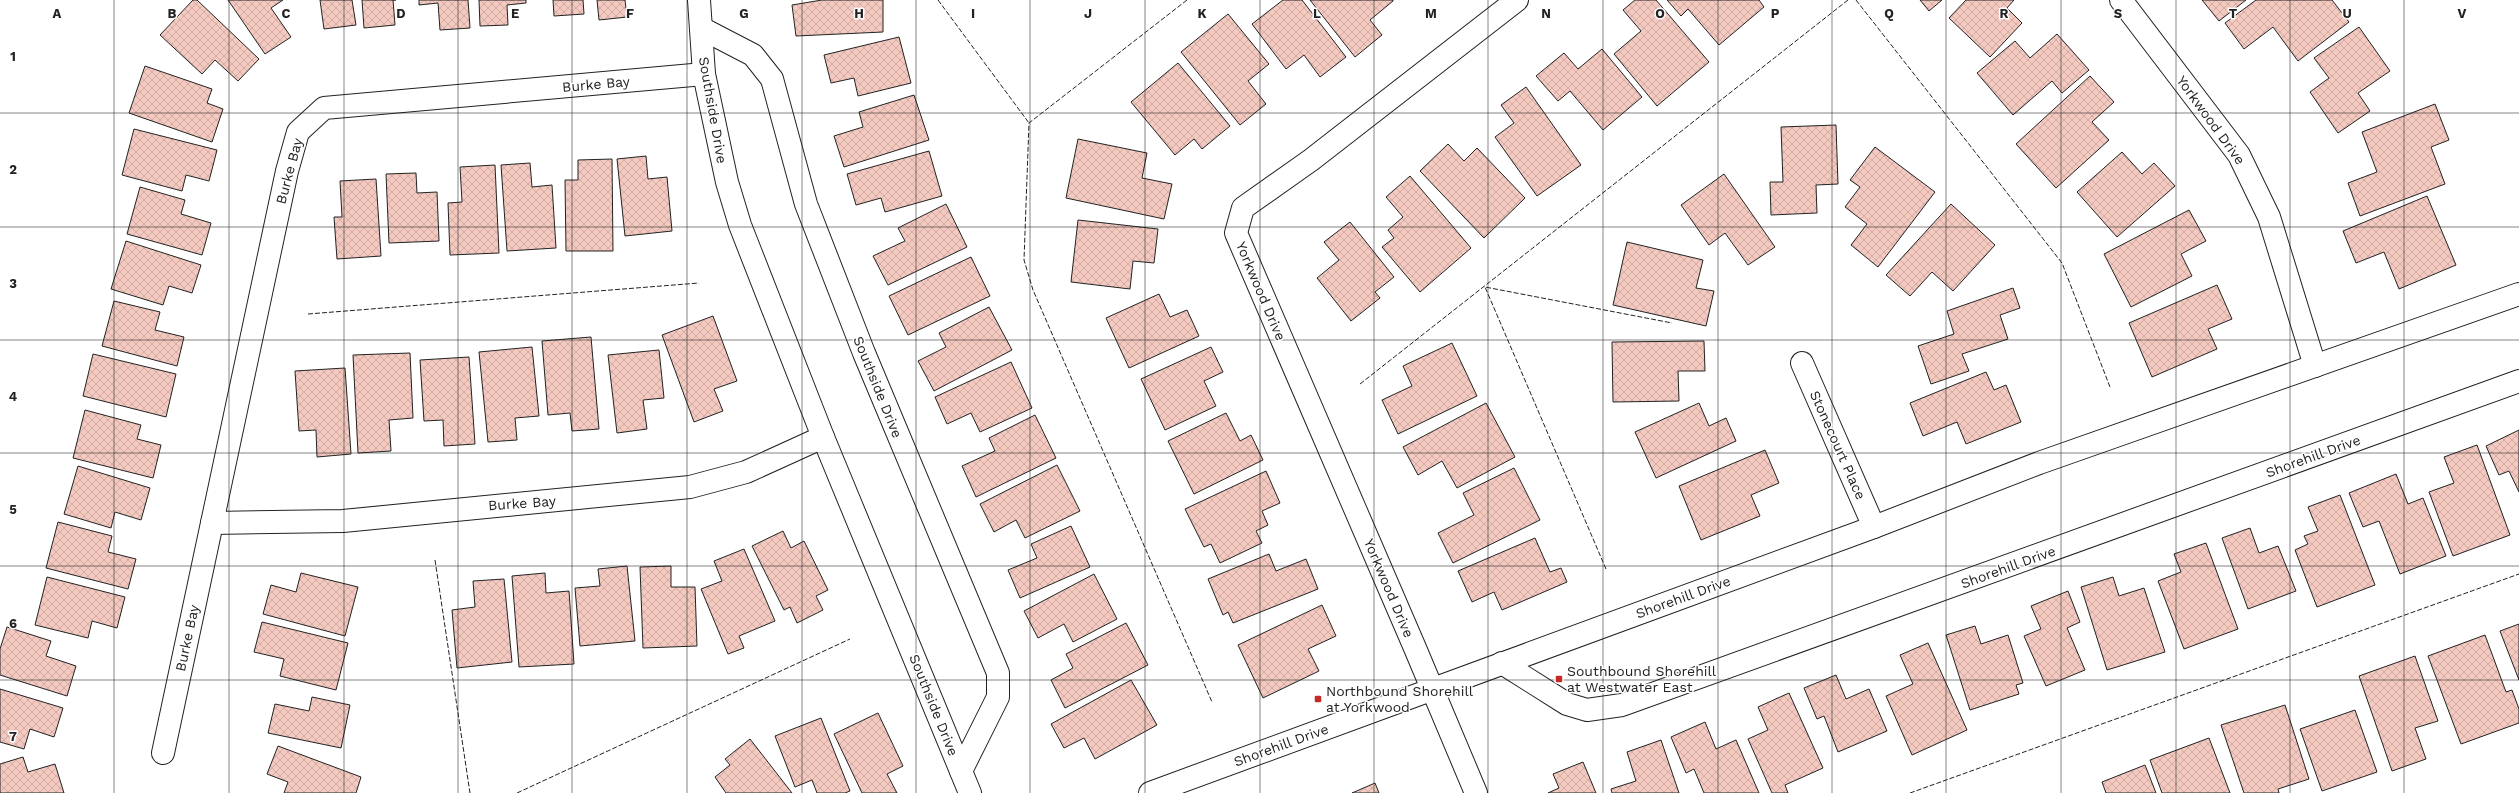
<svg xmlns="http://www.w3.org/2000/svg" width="2519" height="793" font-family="'Work Sans',sans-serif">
  <defs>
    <pattern id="building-cross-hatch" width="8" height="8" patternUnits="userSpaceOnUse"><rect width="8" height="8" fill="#f3c9c0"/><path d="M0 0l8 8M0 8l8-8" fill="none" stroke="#d0aca5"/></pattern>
  </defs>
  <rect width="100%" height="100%" fill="#fff"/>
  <!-- building -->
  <g fill="url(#building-cross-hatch)" stroke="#222">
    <path d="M 193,0 L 197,0 L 259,59 L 238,81 L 215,60 L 202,74 L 160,35 Z"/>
    <path d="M 228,0 L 283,0 L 271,8 L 291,37 L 265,54 Z"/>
    <path d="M 320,0 L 352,0 L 356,25 L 324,29 Z"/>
    <path d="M 362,0 L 396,0 L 393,0 L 395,25 L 364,28 Z"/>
    <path d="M 419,0 L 468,0 L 470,28 L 440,30 L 438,3 L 419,5 Z"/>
    <path d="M 479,0 L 526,0 L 526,3 L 507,5 L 508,25 L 480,26 Z"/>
    <path d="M 553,0 L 583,0 L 584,14 L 554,16 Z"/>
    <path d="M 597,0 L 625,0 L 627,17 L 599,20 Z"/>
    <path d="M 822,0 L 883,0 L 883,32 L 796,36 L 792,5 Z"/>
    <path d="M 1283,0 L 1302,0 L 1346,57 L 1320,77 L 1304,55 L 1286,69 L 1252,24 Z"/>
    <path d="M 1310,0 L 1393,0 L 1393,1 L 1370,20 L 1382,35 L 1355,57 Z"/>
    <path d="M 1635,0 L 1656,0 L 1709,62 L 1657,106 L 1614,54 L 1641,31 L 1623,10 Z"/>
    <path d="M 1667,0 L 1759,0 L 1764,7 L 1719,45 L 1688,9 L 1681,16 Z"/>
    <path d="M 1920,0 L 1942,0 L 1929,11 Z"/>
    <path d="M 1966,0 L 2014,0 L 2007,8 L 2022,23 L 1990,57 L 1949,18 Z"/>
    <path d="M 2202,0 L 2246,0 L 2219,21 Z"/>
    <path d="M 2256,0 L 2332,0 L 2349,22 L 2298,61 L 2273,27 L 2244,49 L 2225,23 Z"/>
    <path d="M 1228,14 L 1269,64 L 1248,81 L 1266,104 L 1240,125 L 1181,52 Z"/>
    <path d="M 2359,27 L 2390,71 L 2358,93 L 2370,111 L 2338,133 L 2310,92 L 2329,78 L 2314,58 Z"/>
    <path d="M 2057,34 L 2089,70 L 2062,93 L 2052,81 L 2013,115 L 1977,73 L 2015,41 L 2030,58 Z"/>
    <path d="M 899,37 L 911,83 L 858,96 L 854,78 L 831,83 L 824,55 Z"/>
    <path d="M 1602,49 L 1642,97 L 1603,130 L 1570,91 L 1558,101 L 1536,76 L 1564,53 L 1578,69 Z"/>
    <path d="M 1178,63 L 1230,126 L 1202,149 L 1194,139 L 1175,155 L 1131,102 Z"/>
    <path d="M 145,66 L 212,89 L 207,103 L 223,109 L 212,142 L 129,113 Z"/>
    <path d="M 2090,76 L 2114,102 L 2092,122 L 2109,140 L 2056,188 L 2016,144 Z"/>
    <path d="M 1526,87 L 1581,165 L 1537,196 L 1495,137 L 1514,123 L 1501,105 Z"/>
    <path d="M 914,95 L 929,140 L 844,167 L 834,136 L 863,127 L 859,112 Z"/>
    <path d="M 2435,104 L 2449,140 L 2431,147 L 2445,184 L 2360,216 L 2348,183 L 2377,172 L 2362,132 Z"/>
    <path d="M 1836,125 L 1838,184 L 1816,185 L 1817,213 L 1771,215 L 1770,182 L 1783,182 L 1781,127 Z"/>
    <path d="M 134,129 L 217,150 L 209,181 L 186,175 L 182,191 L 122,175 Z"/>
    <path d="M 1078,139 L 1147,153 L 1142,178 L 1172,184 L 1164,219 L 1066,198 Z"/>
    <path d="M 1448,144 L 1464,161 L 1477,148 L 1525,198 L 1484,238 L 1420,171 Z"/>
    <path d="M 1875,147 L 1935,192 L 1878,267 L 1851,245 L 1867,224 L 1845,207 L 1860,187 L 1850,180 Z"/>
    <path d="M 929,151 L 942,196 L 885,212 L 881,198 L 856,205 L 847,174 Z"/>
    <path d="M 2122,152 L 2142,174 L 2154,163 L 2175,186 L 2117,237 L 2077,192 Z"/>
    <path d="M 646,156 L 648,179 L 667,177 L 672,231 L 625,236 L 617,159 Z"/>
    <path d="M 612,159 L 613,251 L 566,251 L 565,180 L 578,180 L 578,160 Z"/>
    <path d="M 530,163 L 532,187 L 552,185 L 556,248 L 507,251 L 501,165 Z"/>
    <path d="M 495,165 L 499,253 L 450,255 L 448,203 L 462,202 L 460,167 Z"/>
    <path d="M 416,173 L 417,193 L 437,192 L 439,241 L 389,243 L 386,174 Z"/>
    <path d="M 1724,174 L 1775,247 L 1748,265 L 1725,233 L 1709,245 L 1681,205 Z"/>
    <path d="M 1410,176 L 1471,248 L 1420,292 L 1382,247 L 1394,238 L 1388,230 L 1403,217 L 1386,197 Z"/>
    <path d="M 376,179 L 381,256 L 337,259 L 334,217 L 342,217 L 340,181 Z"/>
    <path d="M 140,187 L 185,200 L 181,214 L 211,223 L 202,255 L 127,234 Z"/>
    <path d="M 2427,196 L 2456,265 L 2399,289 L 2384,252 L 2356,263 L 2343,231 Z"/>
    <path d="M 946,204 L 967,247 L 888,285 L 873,256 L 905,241 L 898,228 Z"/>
    <path d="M 1951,204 L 1995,245 L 1953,291 L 1932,272 L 1910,296 L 1886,275 Z"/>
    <path d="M 2189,210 L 2206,241 L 2181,254 L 2192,276 L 2131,307 L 2104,254 Z"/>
    <path d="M 1078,220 L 1158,229 L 1154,263 L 1133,261 L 1130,289 L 1071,282 Z"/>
    <path d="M 1350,222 L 1394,277 L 1375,292 L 1380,298 L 1351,321 L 1317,278 L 1339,260 L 1324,242 Z"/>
    <path d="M 126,241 L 201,265 L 192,293 L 169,286 L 163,305 L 111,289 Z"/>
    <path d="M 1627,242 L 1703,260 L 1696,288 L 1714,291 L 1706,326 L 1613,305 Z"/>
    <path d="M 971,257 L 990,296 L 908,335 L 889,296 Z"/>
    <path d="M 2217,285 L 2232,319 L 2208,329 L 2217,349 L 2152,377 L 2129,323 Z"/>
    <path d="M 2013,288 L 2020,308 L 2000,315 L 2008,339 L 1962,354 L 1969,371 L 1931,384 L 1918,346 L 1954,334 L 1947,311 Z"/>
    <path d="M 1159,294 L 1170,317 L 1187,310 L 1199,336 L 1129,368 L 1106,318 Z"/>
    <path d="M 114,301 L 160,312 L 155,330 L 184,337 L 177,366 L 102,346 Z"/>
    <path d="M 989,307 L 1012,350 L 934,391 L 918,361 L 946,347 L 939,333 Z"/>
    <path d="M 713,316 L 737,381 L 714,389 L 723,411 L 694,422 L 662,335 Z"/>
    <path d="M 591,337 L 599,429 L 572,431 L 570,413 L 548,415 L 542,341 Z"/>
    <path d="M 1704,341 L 1705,371 L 1678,371 L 1679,401 L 1613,402 L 1612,342 Z"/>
    <path d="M 1452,343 L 1477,396 L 1398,434 L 1382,400 L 1412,386 L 1403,366 Z"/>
    <path d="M 532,347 L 539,416 L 515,418 L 517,440 L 488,442 L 479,352 Z"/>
    <path d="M 1211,347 L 1223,372 L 1204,381 L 1216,406 L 1165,430 L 1141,379 Z"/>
    <path d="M 659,350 L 664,398 L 643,400 L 647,429 L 617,433 L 608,355 Z"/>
    <path d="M 410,353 L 413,418 L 389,420 L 391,451 L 358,453 L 353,355 Z"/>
    <path d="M 93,354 L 176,374 L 166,417 L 83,396 Z"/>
    <path d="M 469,357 L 475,444 L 444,446 L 443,420 L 424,421 L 420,360 Z"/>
    <path d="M 1011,362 L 1032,408 L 980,432 L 971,413 L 947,424 L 935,397 Z"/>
    <path d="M 345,368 L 351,454 L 317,457 L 316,430 L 299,431 L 295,371 Z"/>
    <path d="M 1986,372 L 1994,390 L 2006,385 L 2021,422 L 1966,444 L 1957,422 L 1923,436 L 1910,403 Z"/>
    <path d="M 1486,403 L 1515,457 L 1457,488 L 1442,461 L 1418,475 L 1403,447 Z"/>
    <path d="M 1699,403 L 1709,426 L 1726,418 L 1736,441 L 1656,478 L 1635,432 Z"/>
    <path d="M 85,410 L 141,425 L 137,439 L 161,445 L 153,478 L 73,458 Z"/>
    <path d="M 1226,413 L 1240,441 L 1251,435 L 1263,460 L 1194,494 L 1168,441 Z"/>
    <path d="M 1035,415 L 1056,458 L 976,497 L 962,466 L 995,451 L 989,438 Z"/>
    <path d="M 2519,430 L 2519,492 L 2509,471 L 2499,475 L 2486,446 Z"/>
    <path d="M 2477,445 L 2510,535 L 2453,556 L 2429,492 L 2454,483 L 2444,457 Z"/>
    <path d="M 1765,450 L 1779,483 L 1751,495 L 1760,516 L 1701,540 L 1679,486 Z"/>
    <path d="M 1057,465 L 1080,511 L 1025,538 L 1016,520 L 994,532 L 980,504 Z"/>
    <path d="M 78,466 L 150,488 L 141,520 L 115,512 L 111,528 L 64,514 Z"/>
    <path d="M 1514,468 L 1540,520 L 1453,563 L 1438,533 L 1474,515 L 1463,493 Z"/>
    <path d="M 1266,471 L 1280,503 L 1262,511 L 1268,525 L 1256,531 L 1262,543 L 1220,563 L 1211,544 L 1204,547 L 1185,509 Z"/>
    <path d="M 2396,474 L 2408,504 L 2423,498 L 2446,556 L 2400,574 L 2379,521 L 2363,527 L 2349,493 Z"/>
    <path d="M 2340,495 L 2375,585 L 2317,607 L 2295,550 L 2308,544 L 2304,536 L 2318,531 L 2308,507 Z"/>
    <path d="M 58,522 L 112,536 L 108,552 L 136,559 L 128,589 L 46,568 Z"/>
    <path d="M 1071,526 L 1090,567 L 1020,598 L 1008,570 L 1037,558 L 1031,544 Z"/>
    <path d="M 2250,528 L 2259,553 L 2278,546 L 2296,591 L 2248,609 L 2222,538 Z"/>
    <path d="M 783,531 L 791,548 L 804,541 L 828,590 L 816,596 L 823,610 L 797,623 L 790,607 L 784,610 L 752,546 Z"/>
    <path d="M 1535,538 L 1550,572 L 1561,568 L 1567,582 L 1502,610 L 1494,592 L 1472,602 L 1458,571 Z"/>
    <path d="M 2206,543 L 2238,629 L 2184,649 L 2158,581 L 2181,572 L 2174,554 Z"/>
    <path d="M 744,549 L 775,621 L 739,636 L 744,648 L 728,654 L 701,589 L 722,581 L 714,561 Z"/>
    <path d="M 1269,554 L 1276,571 L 1306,559 L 1318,589 L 1233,623 L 1228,612 L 1223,615 L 1208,579 Z"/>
    <path d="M 627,566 L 635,641 L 580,646 L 575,588 L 600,586 L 598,569 Z"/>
    <path d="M 671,566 L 671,587 L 695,587 L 697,646 L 643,648 L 640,567 Z"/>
    <path d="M 301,573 L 358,587 L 345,636 L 263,614 L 271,585 L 296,592 Z"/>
    <path d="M 545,573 L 546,593 L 569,591 L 574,664 L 519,667 L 512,576 Z"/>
    <path d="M 1094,574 L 1117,619 L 1073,642 L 1064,624 L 1038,638 L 1024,611 Z"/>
    <path d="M 47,577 L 125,597 L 117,628 L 92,621 L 88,638 L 35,625 Z"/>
    <path d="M 2113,577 L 2119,596 L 2144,588 L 2165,652 L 2107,670 L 2081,587 Z"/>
    <path d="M 504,579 L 512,662 L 457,668 L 452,610 L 475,607 L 473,581 Z"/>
    <path d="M 2068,591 L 2080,622 L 2067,628 L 2085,670 L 2046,686 L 2024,636 L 2041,629 L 2031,606 Z"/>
    <path d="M 1322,605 L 1336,636 L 1308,649 L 1319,671 L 1263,698 L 1238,645 Z"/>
    <path d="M 262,622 L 348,643 L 336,690 L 280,676 L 284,659 L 254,652 Z"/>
    <path d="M 1126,623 L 1148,665 L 1065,708 L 1051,680 L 1073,668 L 1066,654 Z"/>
    <path d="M 2519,624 L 2519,680 L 2500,631 Z"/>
    <path d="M 1975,626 L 1981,644 L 2008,635 L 2023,683 L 2016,685 L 2019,694 L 1970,710 L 1946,635 Z"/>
    <path d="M 7,627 L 51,641 L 46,656 L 76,666 L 67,696 L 0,675 L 0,649 Z"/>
    <path d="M 2485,635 L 2506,692 L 2512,690 L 2519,709 L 2519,723 L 2461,744 L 2428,656 Z"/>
    <path d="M 1928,643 L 1967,730 L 1912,755 L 1886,696 L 1913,684 L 1900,655 Z"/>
    <path d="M 2415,656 L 2438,721 L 2415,728 L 2426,759 L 2392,771 L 2359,676 Z"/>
    <path d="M 1836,675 L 1846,699 L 1869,689 L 1887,731 L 1838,752 L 1824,716 L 1817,719 L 1804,688 Z"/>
    <path d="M 1131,680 L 1157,725 L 1095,759 L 1084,738 L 1064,748 L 1051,724 Z"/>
    <path d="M 0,689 L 63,708 L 54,737 L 30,729 L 24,749 L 0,742 Z"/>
    <path d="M 1789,693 L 1823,768 L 1785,785 L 1788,793 L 1772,793 L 1748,739 L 1768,730 L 1758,707 Z"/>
    <path d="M 312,697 L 350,705 L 341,748 L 268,733 L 275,704 L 309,711 Z"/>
    <path d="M 2285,705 L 2309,779 L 2278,789 L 2279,793 L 2244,793 L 2221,725 Z"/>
    <path d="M 2355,710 L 2377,772 L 2322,791 L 2300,729 Z"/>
    <path d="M 878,713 L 903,766 L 887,774 L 897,793 L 862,793 L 834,734 Z"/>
    <path d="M 821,718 L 850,791 L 845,793 L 817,793 L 812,780 L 795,787 L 775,736 Z"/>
    <path d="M 1705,722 L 1716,749 L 1736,740 L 1759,793 L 1704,793 L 1694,769 L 1686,773 L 1671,737 Z"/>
    <path d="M 2209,738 L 2230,793 L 2162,793 L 2150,760 Z"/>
    <path d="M 750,739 L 792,793 L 726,793 L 715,777 L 730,765 L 725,759 Z"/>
    <path d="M 1661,740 L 1679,793 L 1612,793 L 1611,789 L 1636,781 L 1627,752 Z"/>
    <path d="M 278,746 L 361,777 L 356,793 L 284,793 L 288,782 L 267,774 Z"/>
    <path d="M 23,757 L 28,772 L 55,764 L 64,793 L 0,793 L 0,764 Z"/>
    <path d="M 1583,762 L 1596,793 L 1548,793 L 1559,788 L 1553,774 Z"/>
    <path d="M 2145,765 L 2156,793 L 2106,793 L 2102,782 Z"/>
    <path d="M 1375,783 L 1379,793 L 1352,793 Z"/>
  </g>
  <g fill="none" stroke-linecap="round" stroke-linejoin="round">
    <defs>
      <g id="street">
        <path d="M 699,0 L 704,74 L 727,182 L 740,225 L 823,437 L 970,793"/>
        <path d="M 2121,0 L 2239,155 L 2269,217 L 2315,366"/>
        <path d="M 701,28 L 753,55 L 772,79 L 806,204 L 864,353 L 998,673 L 998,697 L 961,771"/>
        <path d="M 704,74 L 324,108 L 298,132 L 287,171 L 212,523 L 343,521 L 690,487 L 746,472 L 823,437"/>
        <path d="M 1802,363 L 1874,527"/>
        <path d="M 1502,663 L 1567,704 L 1587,710 L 1622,705 L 2519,381"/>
        <path d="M 163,753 L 212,523"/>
        <path d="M 1476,793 L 1415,648 L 1236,233 L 1243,208 L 1311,160 L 1517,0"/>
      </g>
      <path id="secondary" d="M 1150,793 L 1874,527 L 2039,463 L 2519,294"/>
    </defs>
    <!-- street casing -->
    <use href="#street" stroke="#222" stroke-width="24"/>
    <!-- secondary casing -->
    <use href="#secondary" stroke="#222" stroke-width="24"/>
    <!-- street -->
    <use href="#street" stroke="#fff" stroke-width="22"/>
    <!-- secondary -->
    <use href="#secondary" stroke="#fff" stroke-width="22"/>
    <!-- fence -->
    <g stroke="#222" stroke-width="1" stroke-dasharray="5 2" stroke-linecap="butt">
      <path d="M 938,0 L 1029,123"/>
      <path d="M 1187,0 L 1029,123 L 1024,260 L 1033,290 L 1212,702"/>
      <path d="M 1856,0 L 2062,263 L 2110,387"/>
      <path d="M 308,314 L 699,283"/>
      <path d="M 1360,384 L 1848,0"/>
      <path d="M 435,560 L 470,793"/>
      <path d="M 1606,569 L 1485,287 L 1672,323"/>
      <path d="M 517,793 L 850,639"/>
      <path d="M 1910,793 L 2519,574"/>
    </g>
  </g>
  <!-- grid -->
  <path fill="none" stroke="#222" stroke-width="1" stroke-opacity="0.55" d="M 114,0 L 114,793M 229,0 L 229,793M 344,0 L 344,793M 458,0 L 458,793M 572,0 L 572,793M 687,0 L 687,793M 802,0 L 802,793M 916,0 L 916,793M 1030,0 L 1030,793M 1145,0 L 1145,793M 1260,0 L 1260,793M 1374,0 L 1374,793M 1488,0 L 1488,793M 1603,0 L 1603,793M 1718,0 L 1718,793M 1832,0 L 1832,793M 1946,0 L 1946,793M 2061,0 L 2061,793M 2176,0 L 2176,793M 2290,0 L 2290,793M 2404,0 L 2404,793M 0,113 L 2519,113M 0,227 L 2519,227M 0,340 L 2519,340M 0,453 L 2519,453M 0,566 L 2519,566M 0,680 L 2519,680"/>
  <!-- markers -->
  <g fill="#c62828" stroke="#fff" stroke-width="1.5">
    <rect x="1555" y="675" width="8" height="8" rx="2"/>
    <rect x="1314" y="695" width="8" height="8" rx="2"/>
  </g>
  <g text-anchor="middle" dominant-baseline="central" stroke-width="3" stroke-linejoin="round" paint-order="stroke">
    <!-- street labels -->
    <g font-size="14" fill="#222" stroke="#fff">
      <text transform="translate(596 84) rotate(-5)">Burke Bay</text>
      <text transform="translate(713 110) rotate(80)">Southside Drive</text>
      <text transform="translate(2211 120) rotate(54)">Yorkwood Drive</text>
      <text transform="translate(289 171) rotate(-75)">Burke Bay</text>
      <text transform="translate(1261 291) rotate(67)">Yorkwood Drive</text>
      <text transform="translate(878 387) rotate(68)">Southside Drive</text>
      <text transform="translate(1838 445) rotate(66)">Stonecourt Place</text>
      <text transform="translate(2313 456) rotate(-20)">Shorehill Drive</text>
      <text transform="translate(522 503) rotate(-4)">Burke Bay</text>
      <text transform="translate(2008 567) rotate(-20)">Shorehill Drive</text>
      <text transform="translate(1389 588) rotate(67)">Yorkwood Drive</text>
      <text transform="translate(1683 597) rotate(-20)">Shorehill Drive</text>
      <text transform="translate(187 638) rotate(-78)">Burke Bay</text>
      <text transform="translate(934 705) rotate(68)">Southside Drive</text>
      <text transform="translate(1281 745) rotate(-20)">Shorehill Drive</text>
    </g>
    <!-- poi labels -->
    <g font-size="14" fill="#222" stroke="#fff" text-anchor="start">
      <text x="1567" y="671">Southbound Shorehill<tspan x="1567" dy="16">at Westwater East</tspan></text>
      <text x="1326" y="691">Northbound Shorehill<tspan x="1326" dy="16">at Yorkwood</tspan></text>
    </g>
  </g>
  <g font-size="13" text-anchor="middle" font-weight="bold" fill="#222" stroke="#fff" stroke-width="3" stroke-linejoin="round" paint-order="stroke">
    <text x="57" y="18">A</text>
    <text x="172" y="18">B</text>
    <text x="286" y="18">C</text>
    <text x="401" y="18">D</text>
    <text x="515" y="18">E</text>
    <text x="630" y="18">F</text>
    <text x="744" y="18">G</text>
    <text x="859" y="18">H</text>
    <text x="973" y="18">I</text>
    <text x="1088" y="18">J</text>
    <text x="1202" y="18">K</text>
    <text x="1317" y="18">L</text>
    <text x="1431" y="18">M</text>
    <text x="1546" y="18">N</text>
    <text x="1660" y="18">O</text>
    <text x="1775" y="18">P</text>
    <text x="1889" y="18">Q</text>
    <text x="2004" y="18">R</text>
    <text x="2118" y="18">S</text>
    <text x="2233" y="18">T</text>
    <text x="2347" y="18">U</text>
    <text x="2462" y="18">V</text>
    <text x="13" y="61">1</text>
    <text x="13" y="174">2</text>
    <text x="13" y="288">3</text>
    <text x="13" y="401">4</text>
    <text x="13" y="514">5</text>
    <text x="13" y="628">6</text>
    <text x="13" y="741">7</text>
  </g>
</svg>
